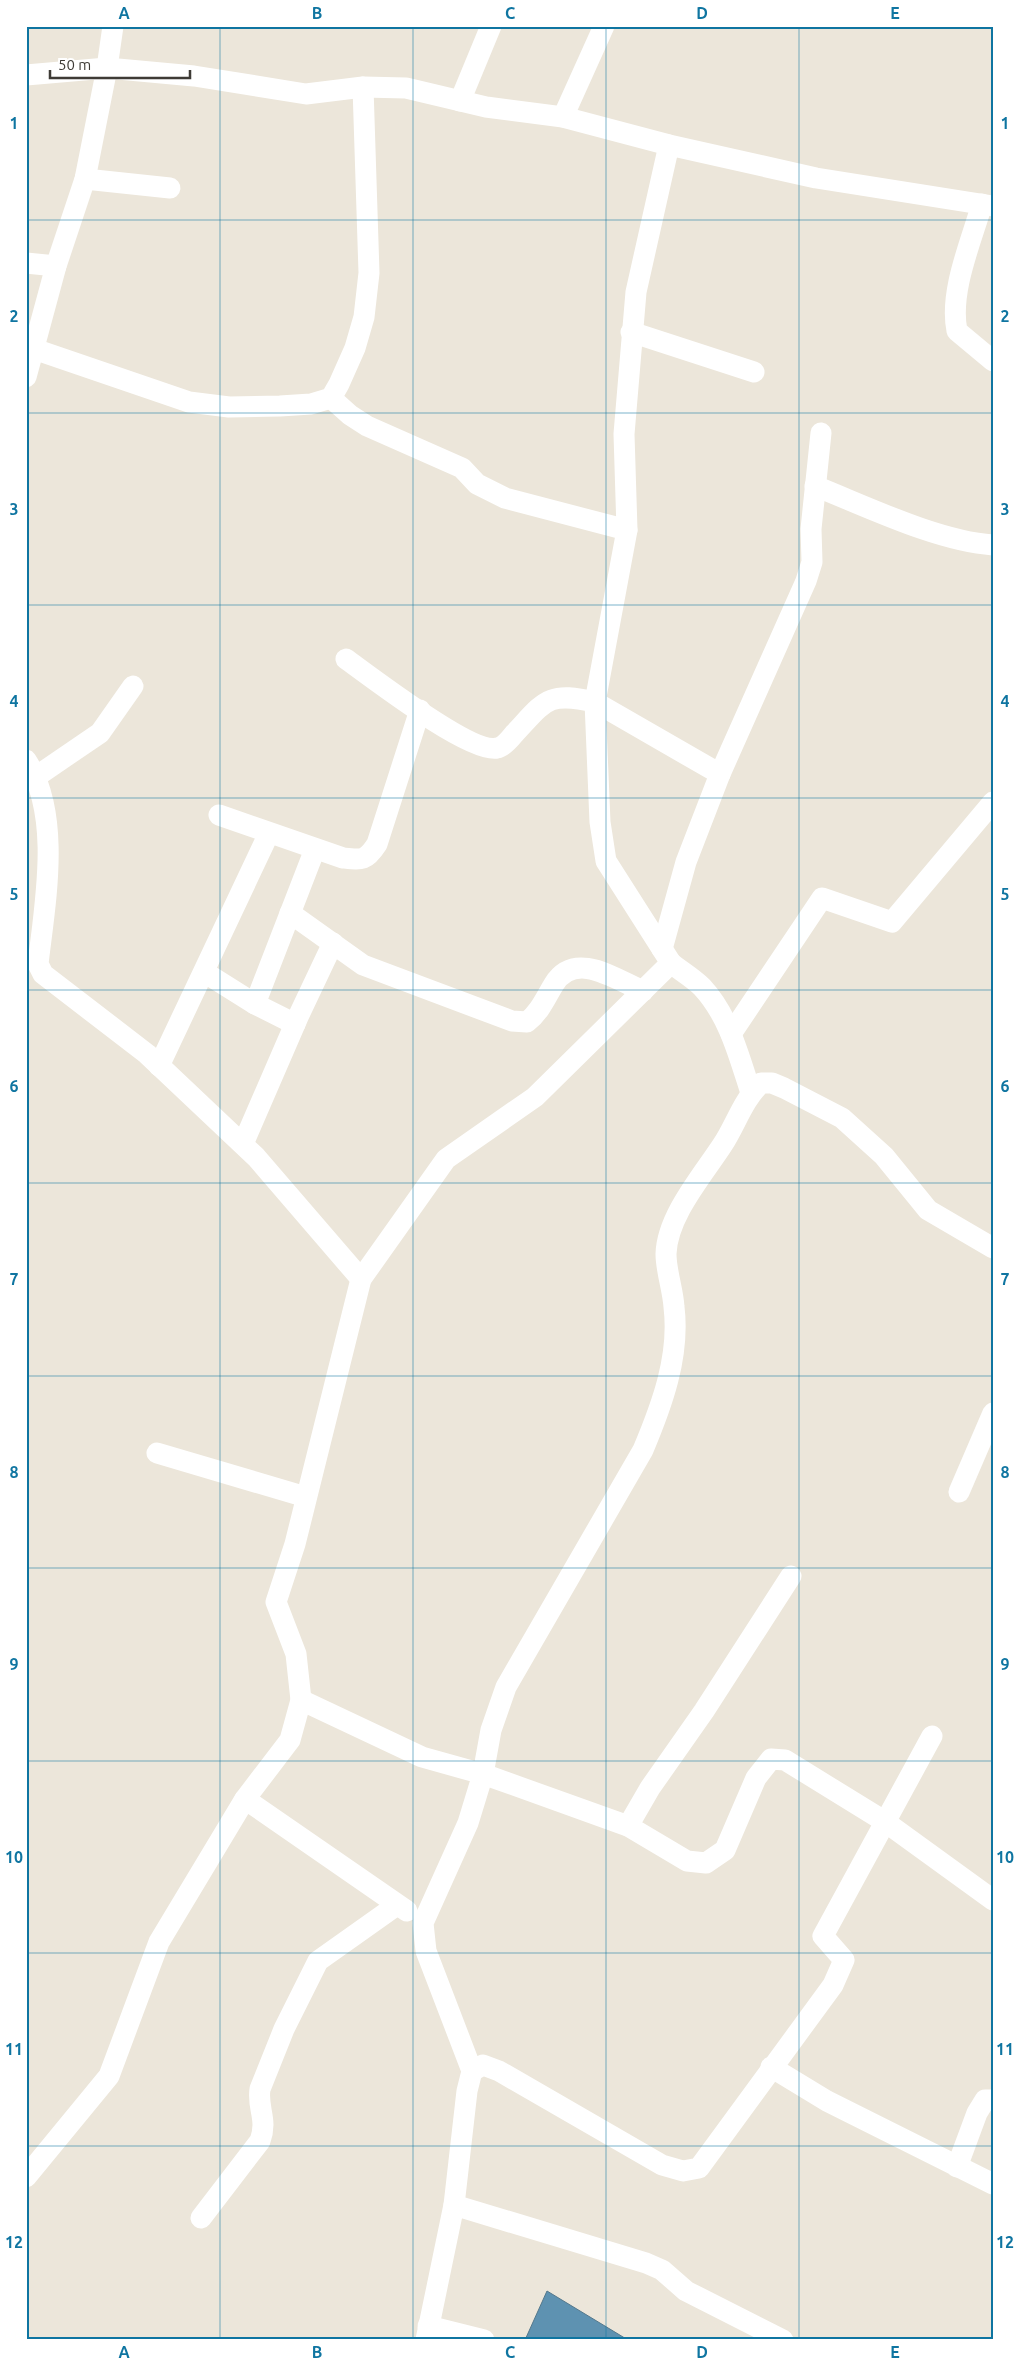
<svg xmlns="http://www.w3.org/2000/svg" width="1019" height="2366" font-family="Ubuntu,sans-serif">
  <rect width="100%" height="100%" fill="#ece6da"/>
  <!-- water -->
  <path fill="#5e92b1" stroke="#54788c" d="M 547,2291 L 628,2340 L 525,2340 Z"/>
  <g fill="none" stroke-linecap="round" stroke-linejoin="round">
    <!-- minor -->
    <g stroke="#fff" stroke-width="21">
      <path d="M 26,75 L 107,68 L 194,76 L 306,94 L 363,87 L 406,88 L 486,107 L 563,117 L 669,145 L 816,178 L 993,206"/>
      <path d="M 460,101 L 491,26"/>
      <path d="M 563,117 L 604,26"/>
      <path d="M 85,179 L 170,188"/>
      <path d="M 982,204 C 971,242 949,292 957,331 L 993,361"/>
      <path d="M 26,263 L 56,266"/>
      <path d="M 631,332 L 754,372"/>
      <path d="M 34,349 L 189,402 L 229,407 L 280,406 L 311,404 L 331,398 L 339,384 L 355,348 L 364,317 L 369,273 L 363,87"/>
      <path d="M 26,377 L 56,266 L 85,179 L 107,68 L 113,26"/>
      <path d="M 331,398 L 350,415 L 367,426 L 462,468 L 477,484 L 505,498 L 627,530"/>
      <path d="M 815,486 C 868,507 937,541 993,545"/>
      <path d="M 346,659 C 371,677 471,754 497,748 C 503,747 510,739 514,734 C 545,701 547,691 595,702 L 720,774"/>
      <path d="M 26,760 C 62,815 45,903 38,964 L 43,974 L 147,1054 L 256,1157 L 361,1279"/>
      <path d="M 34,778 L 100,733 L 133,686"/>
      <path d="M 219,815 L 343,858 C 362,860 366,861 377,844 L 420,710"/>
      <path d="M 290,913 L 363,965 L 512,1021 L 527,1022 C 540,1012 546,997 554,984 C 575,950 615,979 643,991"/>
      <path d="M 662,949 L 686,862 L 720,774 L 806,581 L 812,562 L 811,529 L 821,433"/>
      <path d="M 671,963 C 681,971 693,978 702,987 C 729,1016 739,1056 751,1093"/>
      <path d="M 204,972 L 255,1004 L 295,1024"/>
      <path d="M 255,1004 L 315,849"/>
      <path d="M 731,1034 L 822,898 L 892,922 L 993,802"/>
      <path d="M 159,1066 L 269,833"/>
      <path d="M 243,1144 L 298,1017 L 333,943"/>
      <path d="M 157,1453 L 306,1497"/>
      <path d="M 959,1492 L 993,1413"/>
      <path d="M 301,1700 L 422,1757 L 483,1774 L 628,1826 L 687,1861 L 706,1863 L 725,1850 L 756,1778 L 771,1759 L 785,1760 L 884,1821 L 993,1900"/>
      <path d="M 245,1799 L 407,1911"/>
      <path d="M 628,1826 L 650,1788 L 704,1711 L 791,1576"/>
      <path d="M 771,2067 L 827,2101 L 993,2184"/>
      <path d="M 472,2071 L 426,1951 L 423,1923 L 468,1823 L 483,1774 L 491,1730 L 506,1687 L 643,1450 C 662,1405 680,1356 674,1307 C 673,1290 666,1271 666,1254 C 667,1216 703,1175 723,1144 C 736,1124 743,1100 761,1083 L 772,1083 L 784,1088 L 842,1118 L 884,1156 L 928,1210 L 993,1248"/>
      <path d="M 957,2167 L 977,2113 L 985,2100 L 993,2100"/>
      <path d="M 26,2177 L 109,2076 L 159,1942 L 245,1799 L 290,1740 L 301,1700 L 296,1654 L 276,1602 L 295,1544 L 361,1279 L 446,1159 L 535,1097 L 671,963 L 606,861 L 600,822 L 595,702 L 627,530 L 624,434 L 636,292 L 669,145"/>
      <path d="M 454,2205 L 646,2263 L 662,2270 L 686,2291 L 783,2340"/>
      <path d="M 201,2218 L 260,2141 C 268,2119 257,2109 260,2089 L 284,2029 L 318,1961 L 397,1905"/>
      <path d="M 428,2326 L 484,2340"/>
      <path d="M 426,2340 L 454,2205 L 467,2091 L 472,2071 L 483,2065 L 499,2071 L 662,2165 L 683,2171 L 699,2168 L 833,1985 L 844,1960 L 823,1936 L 932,1736"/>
    </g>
  </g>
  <!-- grid -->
  <path fill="none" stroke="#0f75a1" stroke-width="1" stroke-opacity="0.55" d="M 220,26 L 220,2340M 413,26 L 413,2340M 606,26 L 606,2340M 799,26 L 799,2340M 26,220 L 993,220M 26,413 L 993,413M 26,605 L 993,605M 26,798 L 993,798M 26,990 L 993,990M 26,1183 L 993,1183M 26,1376 L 993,1376M 26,1568 L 993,1568M 26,1761 L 993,1761M 26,1953 L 993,1953M 26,2146 L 993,2146"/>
  <!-- border -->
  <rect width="1019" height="2366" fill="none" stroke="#ffffff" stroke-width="55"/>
  <!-- scale -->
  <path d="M50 70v8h140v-8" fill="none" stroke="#3e3b36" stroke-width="2.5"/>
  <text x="58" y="70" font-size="15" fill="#3e3b36" stroke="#ffffff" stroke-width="4" paint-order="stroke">50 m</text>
  <rect x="28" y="28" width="964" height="2310" fill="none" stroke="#0f75a1" stroke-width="2"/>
  <g font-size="16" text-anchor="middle" font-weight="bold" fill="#0f75a1">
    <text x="124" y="19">A</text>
    <text x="317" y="19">B</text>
    <text x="510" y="19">C</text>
    <text x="702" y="19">D</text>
    <text x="895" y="19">E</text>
    <text x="14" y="129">1</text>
    <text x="1005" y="129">1</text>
    <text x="14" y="322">2</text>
    <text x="1005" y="322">2</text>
    <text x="14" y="515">3</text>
    <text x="1005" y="515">3</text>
    <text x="14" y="707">4</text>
    <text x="1005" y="707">4</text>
    <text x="14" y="900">5</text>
    <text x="1005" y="900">5</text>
    <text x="14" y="1092">6</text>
    <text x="1005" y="1092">6</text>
    <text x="14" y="1285">7</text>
    <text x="1005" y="1285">7</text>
    <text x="14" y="1478">8</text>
    <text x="1005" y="1478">8</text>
    <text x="14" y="1670">9</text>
    <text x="1005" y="1670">9</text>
    <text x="14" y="1863">10</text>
    <text x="1005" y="1863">10</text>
    <text x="14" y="2055">11</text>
    <text x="1005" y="2055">11</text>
    <text x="14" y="2248">12</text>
    <text x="1005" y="2248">12</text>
    <text x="124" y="2358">A</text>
    <text x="317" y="2358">B</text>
    <text x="510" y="2358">C</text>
    <text x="702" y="2358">D</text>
    <text x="895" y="2358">E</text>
  </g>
</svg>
